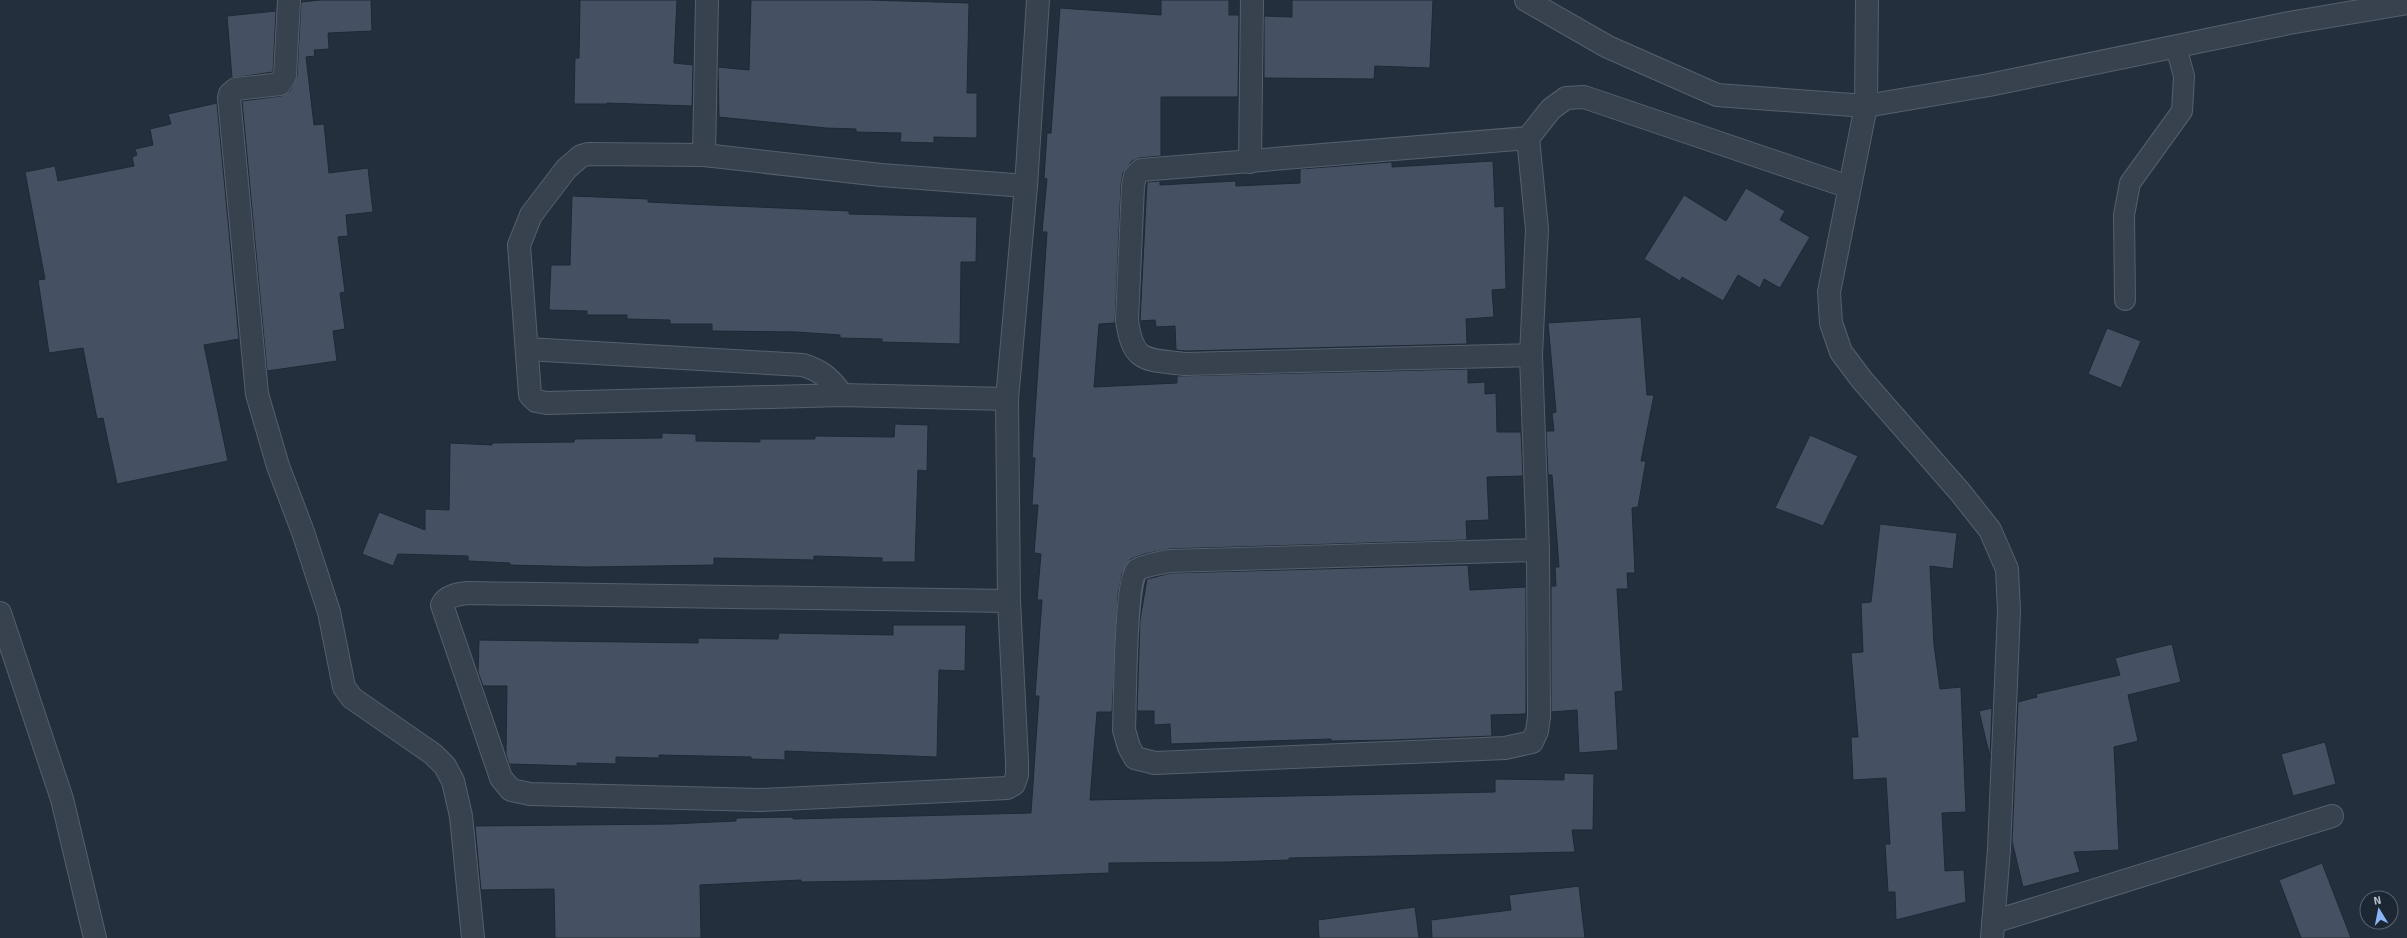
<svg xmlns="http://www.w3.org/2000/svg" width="2407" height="938" font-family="Signika,sans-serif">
  <rect width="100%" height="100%" fill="#242f3e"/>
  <!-- building -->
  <g fill="#455162" stroke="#1f2835">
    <path d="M 321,0 L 371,0 L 372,31 L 328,33 L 329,49 L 314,50 L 315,56 L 306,57 L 314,125 L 324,124 L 329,173 L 368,168 L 373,212 L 346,215 L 348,236 L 338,237 L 345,292 L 340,293 L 345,329 L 333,331 L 337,361 L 267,371 L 242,101 L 281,96 L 290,91 L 297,77 L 301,2 Z"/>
    <path d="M 580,0 L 677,0 L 674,63 L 693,65 L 692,106 L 607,103 L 607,104 L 574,104 L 575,58 L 579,58 Z"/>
    <path d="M 751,0 L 868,0 L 969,3 L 967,93 L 977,93 L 977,138 L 934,137 L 934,143 L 900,142 L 901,133 L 856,132 L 856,129 L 826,128 L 719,117 L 718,67 L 749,70 Z"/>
    <path d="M 1161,0 L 1229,0 L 1229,15 L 1239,15 L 1238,97 L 1161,97 L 1161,156 L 1139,158 L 1132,161 L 1123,173 L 1121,185 L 1115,323 L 1099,324 L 1094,387 L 1177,383 L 1177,376 L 1468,369 L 1468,383 L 1485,382 L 1485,394 L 1496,393 L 1497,432 L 1521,432 L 1523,476 L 1487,477 L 1489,520 L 1466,521 L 1467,540 L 1169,549 L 1144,554 L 1131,559 L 1122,574 L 1118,595 L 1112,712 L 1097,712 L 1090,800 L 1495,792 L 1495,779 L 1564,780 L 1564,773 L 1594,774 L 1593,830 L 1572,830 L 1575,852 L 1289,858 L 1289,860 L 1229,862 L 1109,863 L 1109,873 L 927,880 L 801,882 L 801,880 L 700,885 L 701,938 L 555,938 L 554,889 L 481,890 L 475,826 L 671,824 L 736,821 L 736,818 L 793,817 L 793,819 L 1031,813 L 1039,696 L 1035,696 L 1042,600 L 1037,600 L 1041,554 L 1034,553 L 1038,505 L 1032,505 L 1035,458 L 1032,458 L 1047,232 L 1042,232 L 1047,179 L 1044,178 L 1047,133 L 1051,133 L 1060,8 L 1161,15 Z"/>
    <path d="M 1292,0 L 1433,0 L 1430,68 L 1375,66 L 1374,79 L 1264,78 L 1264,16 L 1292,17 Z"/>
    <path d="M 276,11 L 273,72 L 232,78 L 227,16 Z"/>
    <path d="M 217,103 L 239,339 L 204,345 L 228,461 L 117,484 L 103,418 L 97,419 L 83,348 L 49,353 L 38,280 L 45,279 L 25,172 L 55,166 L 58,181 L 134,166 L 132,157 L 137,155 L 135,149 L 153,145 L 150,129 L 171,124 L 168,114 Z"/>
    <path d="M 1493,161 L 1495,207 L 1504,206 L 1506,289 L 1492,290 L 1494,317 L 1466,319 L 1467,344 L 1186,351 L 1176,350 L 1175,326 L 1156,327 L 1155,320 L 1140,321 L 1147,182 L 1160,181 L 1160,185 L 1236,181 L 1236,186 L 1300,183 L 1300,169 L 1392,162 L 1392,167 Z"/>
    <path d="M 1746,188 L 1785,211 L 1780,220 L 1810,237 L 1780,288 L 1764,279 L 1760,288 L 1738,275 L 1723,301 L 1682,277 L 1680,281 L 1644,259 L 1684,195 L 1726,221 Z"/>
    <path d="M 572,196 L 648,199 L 648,202 L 687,204 L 849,211 L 849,214 L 977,217 L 976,262 L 961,262 L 960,344 L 882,342 L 882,339 L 840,338 L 840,335 L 797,332 L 712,331 L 712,324 L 670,324 L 670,320 L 627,319 L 627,315 L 587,315 L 587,311 L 549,310 L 551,265 L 570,265 Z"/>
    <path d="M 1641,317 L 1647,395 L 1654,395 L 1641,461 L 1646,461 L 1638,507 L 1632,508 L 1635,573 L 1627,573 L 1628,589 L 1617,589 L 1623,691 L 1615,692 L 1618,750 L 1579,753 L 1577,710 L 1551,712 L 1551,586 L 1556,586 L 1555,567 L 1559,567 L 1552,475 L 1548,475 L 1546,431 L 1554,431 L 1552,413 L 1556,412 L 1548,323 Z"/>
    <path d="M 2107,328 L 2141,341 L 2121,388 L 2088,374 Z"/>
    <path d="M 895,424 L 928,425 L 927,471 L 918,470 L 915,562 L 882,562 L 882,558 L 814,556 L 814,560 L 714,558 L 714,565 L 588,567 L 510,565 L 510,563 L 468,561 L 468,556 L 398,554 L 393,566 L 362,554 L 379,512 L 425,530 L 425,509 L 449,510 L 450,443 L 492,445 L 492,443 L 574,442 L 574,439 L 662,438 L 662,433 L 696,434 L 696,441 L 760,442 L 760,439 L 815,439 L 815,436 L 894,437 Z"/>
    <path d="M 1810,435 L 1858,456 L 1823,526 L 1775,508 Z"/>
    <path d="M 1880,524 L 1957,533 L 1953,569 L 1930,566 L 1934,645 L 1940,689 L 1961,687 L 1966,812 L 1942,813 L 1945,871 L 1964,870 L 1966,902 L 1896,920 L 1895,892 L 1888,892 L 1885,844 L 1890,844 L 1886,778 L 1853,780 L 1851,737 L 1858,737 L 1851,653 L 1863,652 L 1861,603 L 1871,602 Z"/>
    <path d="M 1468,565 L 1470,590 L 1526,587 L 1526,714 L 1491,715 L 1492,736 L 1391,740 L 1331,741 L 1331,739 L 1171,744 L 1170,724 L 1154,725 L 1154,711 L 1137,711 L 1140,620 L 1147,579 L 1171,573 Z"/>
    <path d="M 893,625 L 966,625 L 965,671 L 939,670 L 937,757 L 785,751 L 785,760 L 751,759 L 751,757 L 659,755 L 659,758 L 616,757 L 616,764 L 577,763 L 577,766 L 509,764 L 506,754 L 507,686 L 483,686 L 478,672 L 479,640 L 698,643 L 698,638 L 778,639 L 779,633 L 893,635 Z"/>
    <path d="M 2172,644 L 2181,682 L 2128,695 L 2138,741 L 2114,747 L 2119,850 L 2074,852 L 2080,872 L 2023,887 L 2012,841 L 2018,702 L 2037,697 L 2036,694 L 2120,675 L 2115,658 Z"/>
    <path d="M 1992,708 L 1990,757 L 1979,711 Z"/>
    <path d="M 2325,742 L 2336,784 L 2293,796 L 2281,754 Z"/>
    <path d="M 2322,863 L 2351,938 L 2301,938 L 2279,880 Z"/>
    <path d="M 1579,886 L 1585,938 L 1432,938 L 1431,920 L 1511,910 L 1509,895 Z"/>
    <path d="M 1415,907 L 1419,938 L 1319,938 L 1318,920 Z"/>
  </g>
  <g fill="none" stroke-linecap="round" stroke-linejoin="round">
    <defs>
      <path id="service" d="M 2125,300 L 2124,215 L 2130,183 L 2182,111 L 2184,76 L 2176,47"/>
      <g id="minor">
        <path d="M 289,0 L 285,76 L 280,84 L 236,89 L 230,94 L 229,98 L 257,394 L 278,466 L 303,532 L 329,612 L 344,687 L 352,698 L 433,754 L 445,766 L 453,781 L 461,816 L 473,938"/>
        <path d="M 1526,0 L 1608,47 L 1717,95 L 1866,106 L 1989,85 L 2289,23 L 2407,3"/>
        <path d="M 1867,0 L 1866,106 L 1829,292 L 1831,323 L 1841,352 L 1862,380 L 1960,492 L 1990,530 L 2007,569 L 2009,611 L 1999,849 L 1992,938"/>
        <path d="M 1528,138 L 1141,170 L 1135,176 L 1133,186 L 1127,320 C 1133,364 1146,359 1185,364 L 1531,355"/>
        <path d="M 704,155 L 707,0"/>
        <path d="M 1250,162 L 1252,0"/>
        <path d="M 527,349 L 803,365 C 822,371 831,379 842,395"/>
        <path d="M 1007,399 L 842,395 L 547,403 L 536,401 L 530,395 L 519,245 L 531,215 L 566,169 L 581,156 L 588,154 L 704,155 L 881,175 L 1026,186"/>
        <path d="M 1538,550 L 1169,561 C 1161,563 1144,565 1137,570 C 1125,581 1125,707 1124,730 L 1129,747 L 1135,758 L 1155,763 L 1505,748 L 1532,742 L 1537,731 L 1539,717 L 1538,550 L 1531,355 L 1537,229 L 1528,138 L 1551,109 L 1566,98 L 1584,97 L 1849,187"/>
        <path d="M 1009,601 L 467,593 C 458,594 446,596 442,605 L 501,778 L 511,790 L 530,794 L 760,800 L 1007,788 L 1014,784 L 1017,775 L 1017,761 L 1009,601 L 1007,399 L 1026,186 L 1038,0"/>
        <path d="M 0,613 L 62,799 L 95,938"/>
        <path d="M 1993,922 L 2332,816"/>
      </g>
    </defs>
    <!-- service casing -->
    <use href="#service" stroke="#565f6c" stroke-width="22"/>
    <!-- minor casing -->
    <use href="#minor" stroke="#565f6c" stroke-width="24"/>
    <!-- service -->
    <use href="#service" stroke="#38414e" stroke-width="20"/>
    <!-- minor -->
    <use href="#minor" stroke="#38414e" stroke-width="22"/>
  </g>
  <!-- north arrow -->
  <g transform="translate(2379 910) rotate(350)"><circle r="19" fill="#1d2633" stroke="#59626f"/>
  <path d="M0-3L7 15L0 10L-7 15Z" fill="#8ab4f8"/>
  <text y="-6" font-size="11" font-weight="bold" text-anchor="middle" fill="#b4bcc9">N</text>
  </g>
</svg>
